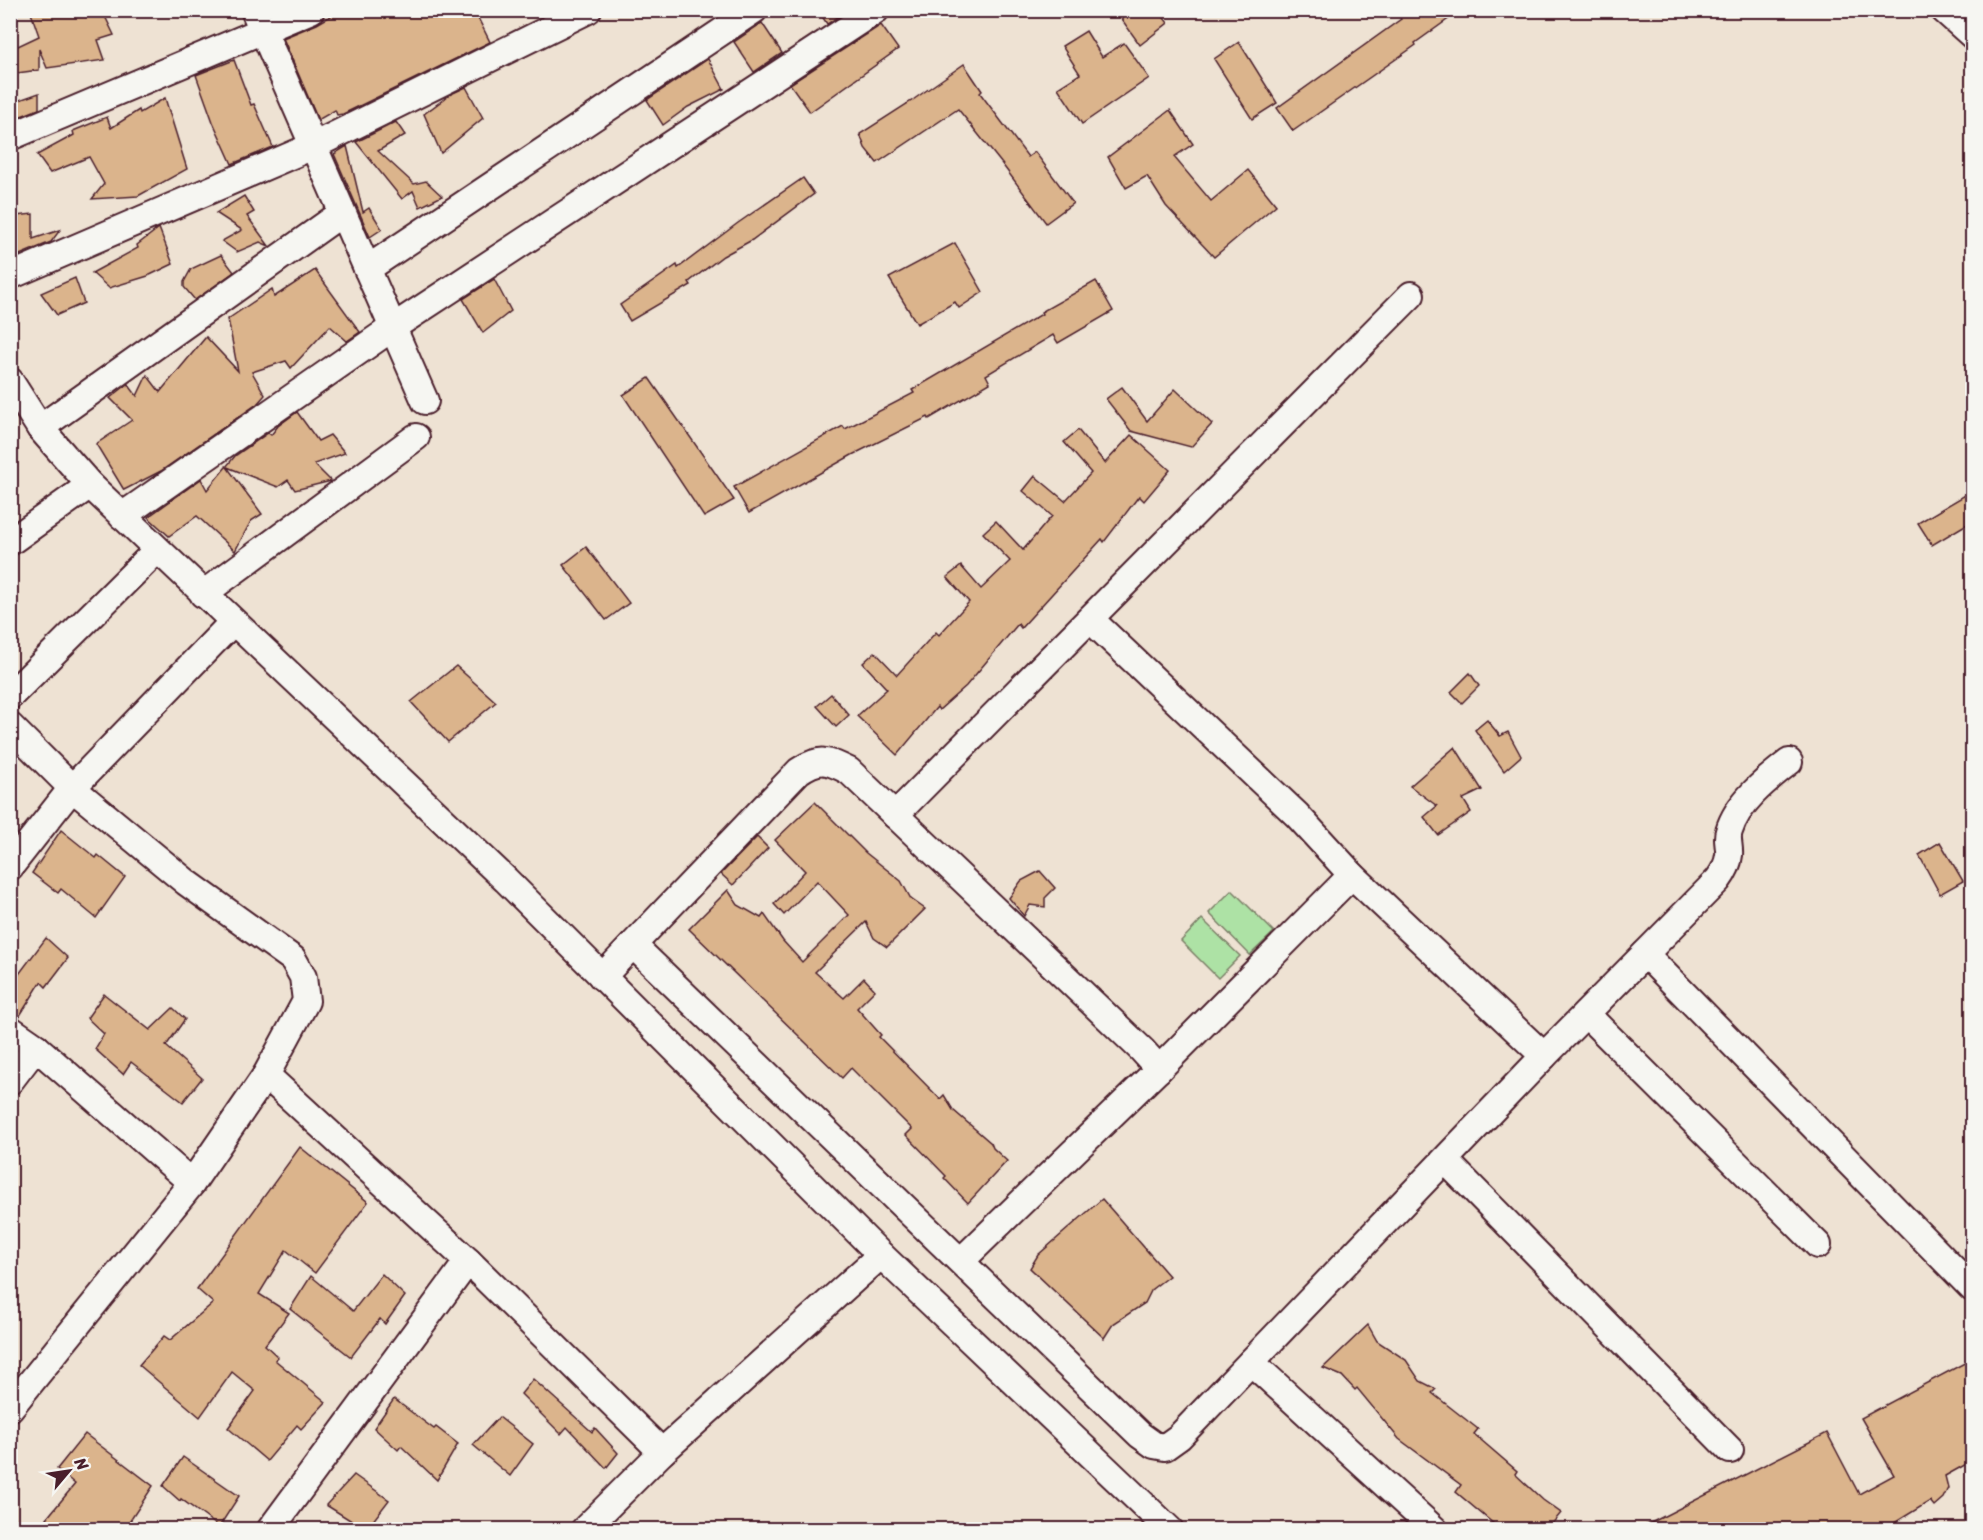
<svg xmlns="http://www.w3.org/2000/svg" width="1983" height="1540" font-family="Sriracha,sans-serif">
  <rect width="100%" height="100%" fill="#eee2d3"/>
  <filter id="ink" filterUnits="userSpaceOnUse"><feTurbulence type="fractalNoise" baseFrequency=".0167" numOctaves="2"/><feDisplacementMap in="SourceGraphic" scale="12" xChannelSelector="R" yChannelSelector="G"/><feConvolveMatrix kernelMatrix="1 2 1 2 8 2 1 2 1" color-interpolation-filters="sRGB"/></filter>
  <g filter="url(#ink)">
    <!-- green -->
    <g fill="#ade2a5" stroke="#7c8068" stroke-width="1.5">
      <path d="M 1232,890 L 1274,932 L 1250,955 L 1209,913 Z"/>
      <path d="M 1202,919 L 1240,956 L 1218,978 L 1181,941 Z"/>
    </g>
    <!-- building -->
    <g fill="#dbb48c" stroke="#4a1f2b" stroke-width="1.5">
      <path d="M 30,10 L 102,10 L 114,35 L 98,40 L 105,60 L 47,68 L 39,49 L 39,70 L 10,74 L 10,45 L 18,46 L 39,36 Z"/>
      <path d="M 341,10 L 474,10 L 490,42 L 343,114 L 337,115 L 335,110 L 318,120 L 283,38 L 317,24 Z"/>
      <path d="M 818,10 L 848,10 L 827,24 Z"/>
      <path d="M 1115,10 L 1158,10 L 1168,23 L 1140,45 Z"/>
      <path d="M 1395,10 L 1461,10 L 1415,43 L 1416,45 L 1293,131 L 1277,108 L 1401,19 Z"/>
      <path d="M 762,23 L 782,53 L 754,72 L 734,42 Z"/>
      <path d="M 881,25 L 898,49 L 810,112 L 790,84 Z"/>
      <path d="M 1086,31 L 1102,57 L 1124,43 L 1149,78 L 1082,124 L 1058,88 L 1080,74 L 1062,46 Z"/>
      <path d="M 1239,42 L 1277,103 L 1252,119 L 1214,59 Z"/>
      <path d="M 708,59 L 724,89 L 688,107 L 663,125 L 647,100 Z"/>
      <path d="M 234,60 L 251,105 L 254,104 L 273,147 L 232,164 L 213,122 L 196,75 Z"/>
      <path d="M 964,64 L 982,91 L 980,93 L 1028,157 L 1035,152 L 1073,203 L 1046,223 L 1002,164 L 958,109 L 877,163 L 865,148 L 860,134 L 910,102 Z"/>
      <path d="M 466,87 L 483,118 L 441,153 L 424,114 L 451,94 Z"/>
      <path d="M 39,93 L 39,109 L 16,118 L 14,102 Z"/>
      <path d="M 165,98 L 187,169 L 138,196 L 92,199 L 104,184 L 89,157 L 50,173 L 37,155 L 74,135 L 73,131 L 107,117 L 111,128 L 139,110 L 140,113 Z"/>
      <path d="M 1170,110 L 1193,144 L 1174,157 L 1211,201 L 1248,170 L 1276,205 L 1214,257 L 1166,206 L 1147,176 L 1126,188 L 1108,157 Z"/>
      <path d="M 396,122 L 405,135 L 378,151 L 414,184 L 426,181 L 442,196 L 420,207 L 413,191 L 402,199 L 356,142 Z"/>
      <path d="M 347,146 L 363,212 L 369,208 L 382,229 L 370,237 L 334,154 Z"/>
      <path d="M 803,178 L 814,194 L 752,240 L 723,256 L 689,282 L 691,285 L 630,321 L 620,305 L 677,265 L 678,268 L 738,223 Z"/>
      <path d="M 244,196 L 254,212 L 247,216 L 269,246 L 260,242 L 237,252 L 222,241 L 242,230 L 216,213 Z"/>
      <path d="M 33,214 L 33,239 L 60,230 L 51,242 L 10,259 L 10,231 L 16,216 Z"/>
      <path d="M 159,228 L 173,264 L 148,276 L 109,288 L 92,273 L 138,248 L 137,245 Z"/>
      <path d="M 955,243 L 983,292 L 959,308 L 955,302 L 917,324 L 889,278 Z"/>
      <path d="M 221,255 L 234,272 L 195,300 L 184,287 L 184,282 L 191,269 Z"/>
      <path d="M 315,270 L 360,332 L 347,341 L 330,326 L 291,368 L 286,361 L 252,372 L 265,395 L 257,404 L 161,471 L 124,490 L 96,444 L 132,420 L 110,398 L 128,384 L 137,396 L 147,375 L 160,392 L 206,337 L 238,371 L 228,319 L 272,289 L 274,297 Z"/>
      <path d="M 75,278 L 84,303 L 57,315 L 41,293 Z"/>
      <path d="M 494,279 L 511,311 L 483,333 L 463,299 Z"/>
      <path d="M 1096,281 L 1113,311 L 1058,343 L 1053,335 L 986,375 L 990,383 L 929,419 L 928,417 L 852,455 L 749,513 L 734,487 L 843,426 L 845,429 L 914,393 L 912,390 L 1042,314 L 1041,312 Z"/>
      <path d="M 649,378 L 734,500 L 704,517 L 623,395 Z"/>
      <path d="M 1122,387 L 1147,421 L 1175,389 L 1212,424 L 1191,447 L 1131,431 L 1106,399 Z"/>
      <path d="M 297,412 L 318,441 L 330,435 L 345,453 L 314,464 L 331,481 L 295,490 L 288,480 L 278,487 L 227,467 L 262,514 L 251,521 L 235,551 L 197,516 L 169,536 L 148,517 L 201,479 L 207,490 L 235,456 L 268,433 L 271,435 L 278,426 Z"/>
      <path d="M 1078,430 L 1105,463 L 1131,435 L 1170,470 L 1144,501 L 1139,496 L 1104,542 L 1102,539 L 1021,628 L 1018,624 L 966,686 L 939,710 L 937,707 L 897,755 L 857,716 L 887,689 L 863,663 L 875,652 L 897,675 L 936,632 L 939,635 L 969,602 L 947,577 L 961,566 L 981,589 L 1010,561 L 983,533 L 996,521 L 1023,550 L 1052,516 L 1023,491 L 1035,476 L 1065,501 L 1091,473 L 1064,442 Z"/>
      <path d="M 1972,491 L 1972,521 L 1932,545 L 1918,523 Z"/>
      <path d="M 586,547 L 629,603 L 606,620 L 563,565 Z"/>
      <path d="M 456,666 L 496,702 L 448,742 L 411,702 Z"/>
      <path d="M 1470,673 L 1479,686 L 1462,703 L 1451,692 Z"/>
      <path d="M 831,694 L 849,715 L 836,727 L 817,706 Z"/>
      <path d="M 1487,720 L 1500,736 L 1508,732 L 1521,756 L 1504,771 L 1475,730 Z"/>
      <path d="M 1455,747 L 1482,790 L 1463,799 L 1471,812 L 1438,835 L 1424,817 L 1437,806 L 1410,786 Z"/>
      <path d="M 815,802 L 866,853 L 901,881 L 911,899 L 925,909 L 887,947 L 874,938 L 866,922 L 815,972 L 844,998 L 864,978 L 875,990 L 857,1008 L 881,1035 L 879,1037 L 940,1099 L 944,1095 L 953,1110 L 991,1143 L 993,1148 L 1007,1161 L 968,1203 L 944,1178 L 946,1176 L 906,1135 L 912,1129 L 851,1068 L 842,1078 L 689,929 L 728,890 L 738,905 L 761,918 L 764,914 L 783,941 L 802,962 L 849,915 L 817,881 L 784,915 L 774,904 L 805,871 L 775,840 Z"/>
      <path d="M 61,830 L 96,858 L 98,855 L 125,877 L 96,918 L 61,889 L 58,893 L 32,873 Z"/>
      <path d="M 757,837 L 768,848 L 733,885 L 721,874 Z"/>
      <path d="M 1940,842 L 1963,881 L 1940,894 L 1919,855 Z"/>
      <path d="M 1040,871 L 1055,888 L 1045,898 L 1045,907 L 1030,905 L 1024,916 L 1009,898 L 1021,881 Z"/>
      <path d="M 46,938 L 68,958 L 46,987 L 41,982 L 19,1017 L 10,1014 L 10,986 Z"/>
      <path d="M 104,994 L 150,1030 L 173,1008 L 185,1019 L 166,1046 L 202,1078 L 183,1102 L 131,1062 L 123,1074 L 95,1049 L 104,1034 L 87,1018 Z"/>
      <path d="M 300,1147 L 368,1202 L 315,1273 L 286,1250 L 259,1294 L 289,1313 L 265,1345 L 278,1357 L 275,1360 L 326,1402 L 301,1429 L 297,1425 L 267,1461 L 228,1428 L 255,1391 L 232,1372 L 200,1417 L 139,1365 L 164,1336 L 170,1340 L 213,1303 L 197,1289 Z"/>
      <path d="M 1102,1199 L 1169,1276 L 1152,1289 L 1145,1303 L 1113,1324 L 1104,1338 L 1030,1268 L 1038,1255 Z"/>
      <path d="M 382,1274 L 405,1296 L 385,1324 L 380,1319 L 351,1357 L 290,1309 L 311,1276 L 353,1311 Z"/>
      <path d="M 1368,1325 L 1377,1341 L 1406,1360 L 1420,1381 L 1436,1389 L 1432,1393 L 1478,1429 L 1474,1434 L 1517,1471 L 1515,1474 L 1543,1500 L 1561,1513 L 1547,1530 L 1501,1530 L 1456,1492 L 1461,1485 L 1399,1439 L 1357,1388 L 1355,1390 L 1342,1376 L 1323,1368 Z"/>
      <path d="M 1972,1359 L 1972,1430 L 1967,1433 L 1972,1443 L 1972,1461 L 1945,1476 L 1948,1488 L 1943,1498 L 1934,1506 L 1930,1501 L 1883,1530 L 1637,1530 L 1827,1433 L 1859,1494 L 1894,1475 L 1861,1418 Z"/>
      <path d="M 533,1379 L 592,1432 L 595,1428 L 618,1453 L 606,1468 L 567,1427 L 561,1434 L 521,1394 Z"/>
      <path d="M 394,1399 L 434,1429 L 436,1427 L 458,1444 L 437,1480 L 401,1446 L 398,1450 L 374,1428 Z"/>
      <path d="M 499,1417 L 533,1444 L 510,1476 L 473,1445 Z"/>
      <path d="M 85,1434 L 153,1486 L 128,1524 L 122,1530 L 61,1530 L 47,1518 L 75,1484 L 57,1469 Z"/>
      <path d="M 183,1457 L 239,1496 L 219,1527 L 181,1499 L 180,1501 L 163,1486 Z"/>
      <path d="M 354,1475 L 389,1500 L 366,1530 L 326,1505 Z"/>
    </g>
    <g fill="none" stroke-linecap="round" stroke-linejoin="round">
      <defs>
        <g id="minor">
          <path d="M 254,10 L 425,401"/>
          <path d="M 1944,10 L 1972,35"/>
          <path d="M 10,137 L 311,10"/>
          <path d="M 367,269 L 754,10"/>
          <path d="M 10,276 L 313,146 L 588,10"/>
          <path d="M 10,381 L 40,428 L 90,485 L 506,880 L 881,1255 L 1170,1530"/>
          <path d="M 40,428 L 342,213"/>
          <path d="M 122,516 L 392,328 L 876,10"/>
          <path d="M 10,542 L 90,485"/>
          <path d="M 203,594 L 416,437"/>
          <path d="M 10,696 L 157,550"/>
          <path d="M 10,726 L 72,788 L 186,882 L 293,959 L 303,977 L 306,1001 L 266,1075"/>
          <path d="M 895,815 L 1411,295"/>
          <path d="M 10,867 L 72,788 L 233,622"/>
          <path d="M 633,945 L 1140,1435 L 1154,1445 L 1165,1447 L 1179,1437 L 1544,1056 L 1352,875 L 1297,815 L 1090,619"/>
          <path d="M 1645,954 L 1972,1288"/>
          <path d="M 602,977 L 799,771 C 820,757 827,760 849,771 L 1142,1050 L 1159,1069"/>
          <path d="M 1586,1014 L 1818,1245"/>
          <path d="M 10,1029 L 36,1047 L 192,1183"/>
          <path d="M 1544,1056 L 1718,880 C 1724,872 1728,865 1729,855 C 1730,847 1726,839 1729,831 C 1737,803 1767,779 1789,762"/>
          <path d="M 10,1081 L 36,1047"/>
          <path d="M 1445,1160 L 1730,1450"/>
          <path d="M 961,1261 L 1159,1069 L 1352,875"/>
          <path d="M 1251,1362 L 1435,1530"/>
          <path d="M 10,1408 L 192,1183 L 266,1075 L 468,1261 L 662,1452"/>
          <path d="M 270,1530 L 468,1261"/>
          <path d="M 584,1530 L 662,1452 L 881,1255"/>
        </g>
      </defs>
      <!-- minor casing -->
      <use href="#minor" stroke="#4a1f2b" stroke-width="30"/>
      <!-- minor -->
      <use href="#minor" stroke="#f6f6f2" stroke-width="26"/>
    </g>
  </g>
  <!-- margin -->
  <rect width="1983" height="1540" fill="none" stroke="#f6f6f2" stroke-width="36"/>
  <rect x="18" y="18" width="1947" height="1504" fill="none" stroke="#4a1f2b" stroke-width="2" filter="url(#ink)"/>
  <!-- north arrow -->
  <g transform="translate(69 1471) rotate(61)" stroke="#f6f6f2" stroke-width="4.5" paint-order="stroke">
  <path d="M0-4.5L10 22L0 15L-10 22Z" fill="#4a1f2b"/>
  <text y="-9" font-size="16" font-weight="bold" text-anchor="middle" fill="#4a1f2b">N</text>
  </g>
</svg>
